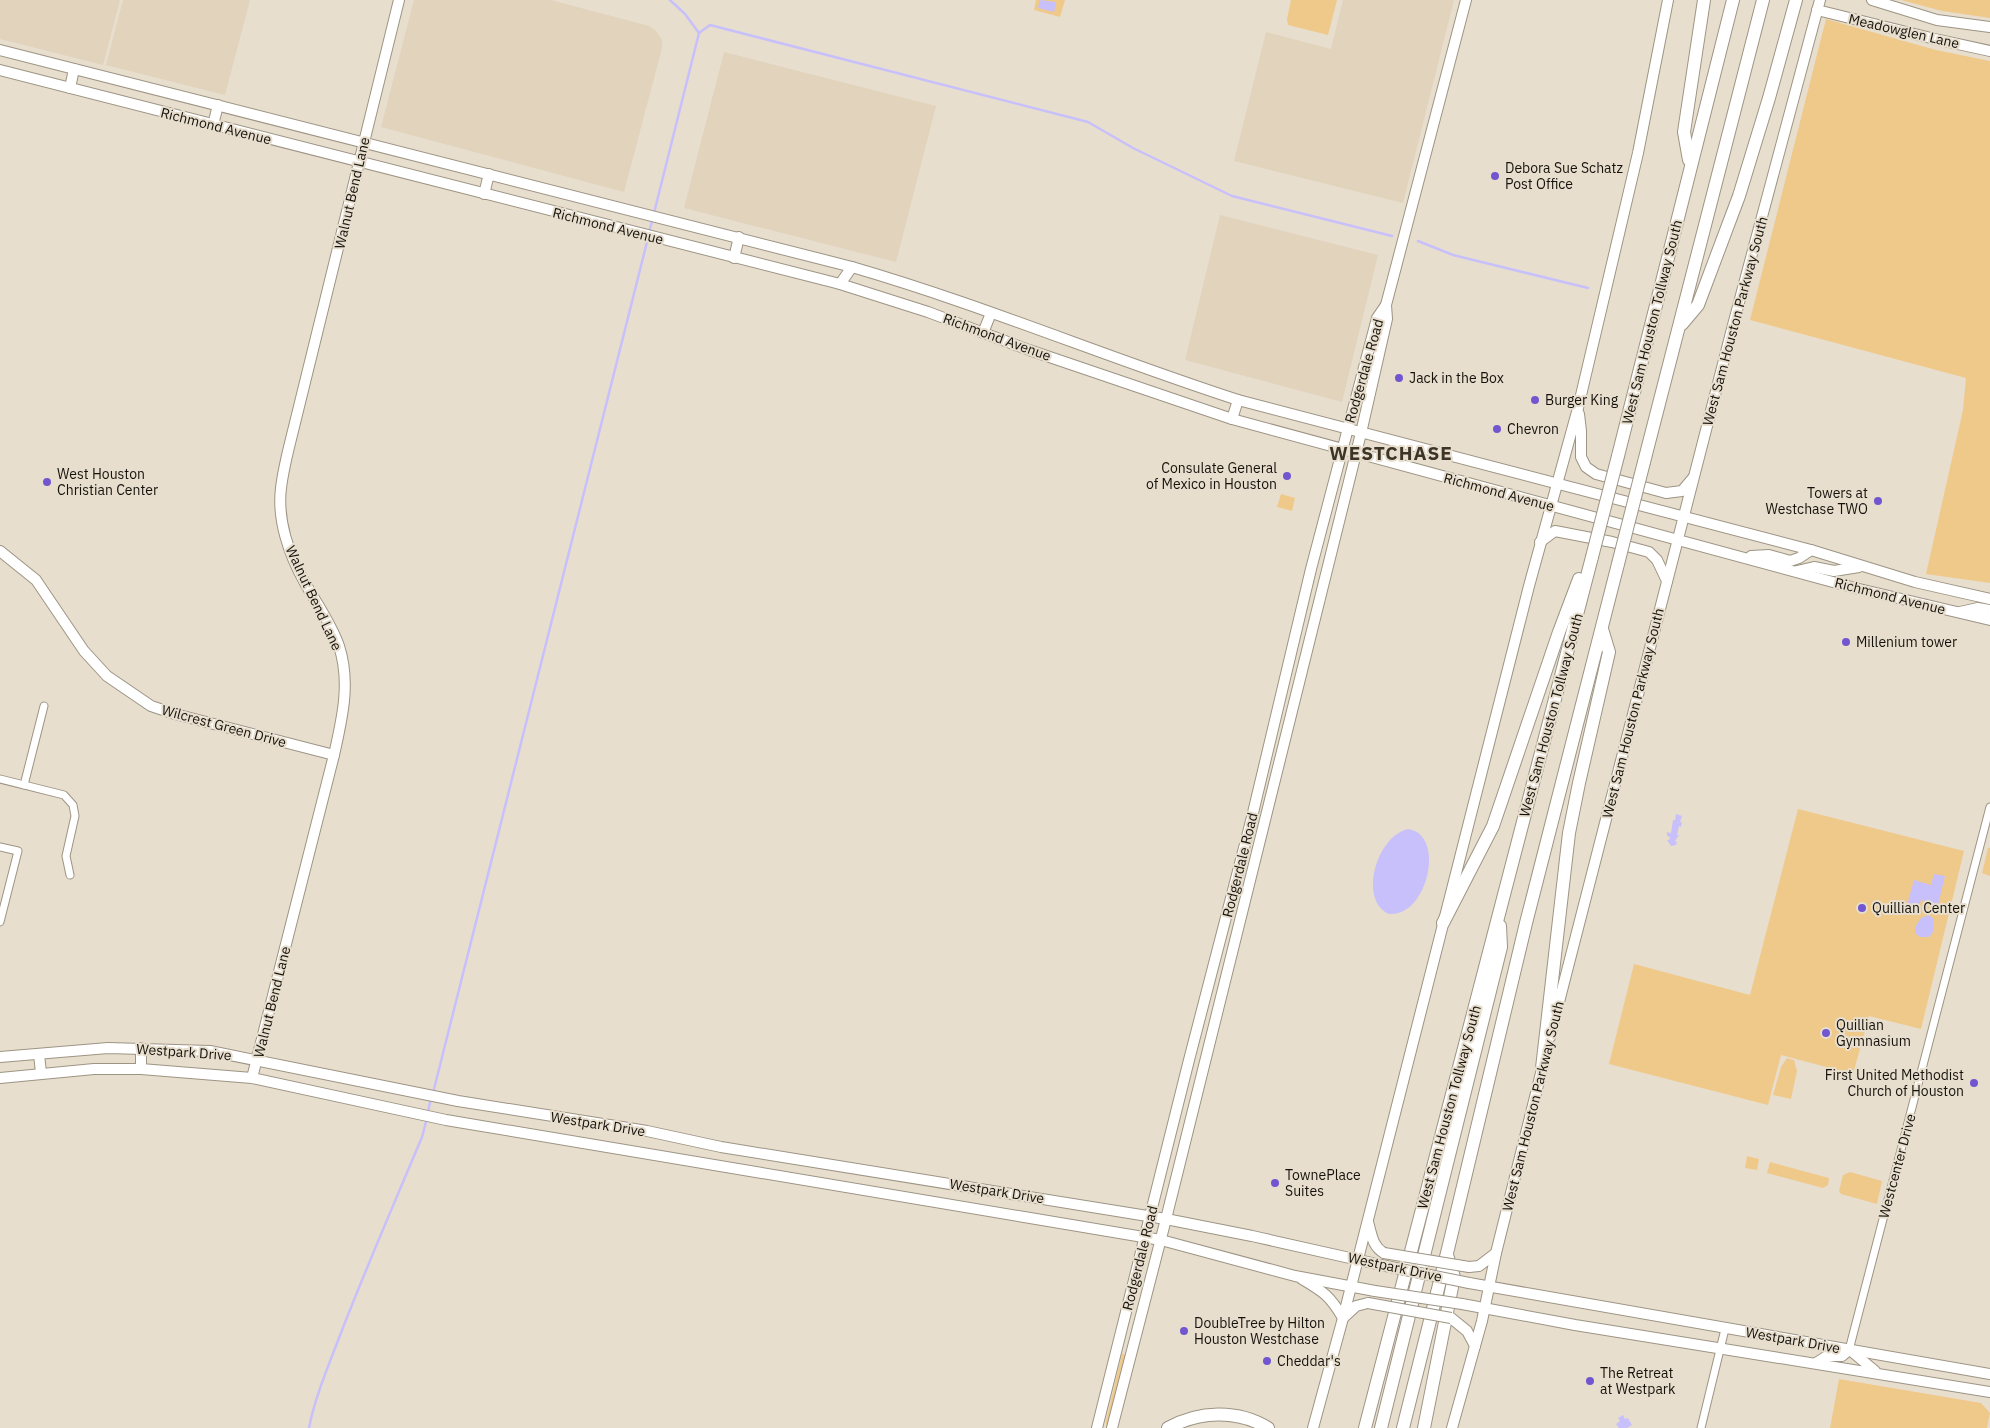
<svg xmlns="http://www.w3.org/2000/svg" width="1990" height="1428" font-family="'IBM Plex Sans',sans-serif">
  <rect width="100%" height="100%" fill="#e8dece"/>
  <!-- built -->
  <g fill="#e1d3bc">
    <path d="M 0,0 L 120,0 L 103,65 L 0,39 Z"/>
    <path d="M 123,0 L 250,0 L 225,95 L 106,65 Z"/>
    <path d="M 414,0 L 551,0 L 649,26 L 656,31 L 662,40 L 662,48 L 624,192 L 381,127 Z"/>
    <path d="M 1343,0 L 1454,0 L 1403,203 L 1234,161 L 1266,32 L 1331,49 Z"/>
    <path d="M 724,52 L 936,106 L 896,262 L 684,208 Z"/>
    <path d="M 1220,215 L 1378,255 L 1342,402 L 1185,360 Z"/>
  </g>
  <!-- green -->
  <g fill="#efc98a">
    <path d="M 1036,0 L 1065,0 L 1060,17 L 1034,10 Z"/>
    <path d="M 1291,0 L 1337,0 L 1328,35 L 1288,25 L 1287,19 Z"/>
    <path d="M 1901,0 L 1990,0 L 1990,18 L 1942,11 Z"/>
    <path d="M 1826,19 L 1936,50 L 1990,61 L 1990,583 L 1926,574 L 1963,410 L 1966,378 L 1750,320 Z"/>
    <path d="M 1281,494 L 1295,498 L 1292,511 L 1277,507 Z"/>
    <path d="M 1798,809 L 1964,851 L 1921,1029 L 1869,1016 L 1853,1074 L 1781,1055 L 1768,1105 L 1609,1064 L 1634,964 L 1750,995 Z"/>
    <path d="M 1988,848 L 1990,848 L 1990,876 L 1982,873 Z"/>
    <path d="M 1787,1058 L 1794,1060 L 1797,1071 L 1791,1099 L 1773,1095 L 1781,1067 Z"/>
    <path d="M 1747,1156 L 1759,1159 L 1757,1170 L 1745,1168 Z"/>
    <path d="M 1770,1162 L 1829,1178 L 1828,1185 L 1823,1188 L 1767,1173 Z"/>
    <path d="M 1850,1172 L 1882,1181 L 1877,1204 L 1841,1194 L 1839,1191 L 1843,1175 Z"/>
    <path d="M 1122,1354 L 1125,1354 L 1123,1372 L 1109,1426 L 1106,1425 L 1106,1421 Z"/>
    <path d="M 1839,1379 L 1981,1403 L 1990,1413 L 1987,1428 L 1830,1428 Z"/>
  </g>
  <!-- water -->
  <g fill="#c7c0fb">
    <path d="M 1040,0 L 1056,2 L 1054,12 L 1038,8 Z"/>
    <path d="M 1676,814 L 1682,816 L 1680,822 L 1682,822 L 1681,827 L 1679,826 L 1677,835 L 1679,835 L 1675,841 L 1677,842 L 1676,845 L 1671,846 L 1667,840 L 1669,840 L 1670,837 L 1667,836 L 1667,832 L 1671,833 L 1673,820 L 1675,820 Z"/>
    <path d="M 1408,829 C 1446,834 1428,917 1389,914 C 1358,901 1376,836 1408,829 Z"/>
    <path d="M 1934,874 L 1945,876 L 1938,905 L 1921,900 L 1919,908 L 1911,910 L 1907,905 L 1914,880 L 1931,885 Z"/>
    <path d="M 1928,915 L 1934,919 L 1933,932 L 1929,937 L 1920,937 L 1915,933 L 1915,927 L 1921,918 Z"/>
    <path d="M 1623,1415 L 1625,1419 L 1628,1418 L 1632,1425 L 1627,1428 L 1619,1428 L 1616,1424 L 1620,1421 L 1618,1418 Z"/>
  </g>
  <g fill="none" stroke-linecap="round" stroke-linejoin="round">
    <!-- stream -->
    <g stroke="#c7c0fb" stroke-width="2.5">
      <path d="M 670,0 L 685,14 L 699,33"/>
      <path d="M 654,213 L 699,33 L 710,25 L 1088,122 L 1133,148 L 1232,196 L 1392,236"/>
      <path d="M 649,232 L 653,218"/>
      <path d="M 1418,241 L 1453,255 L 1588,288"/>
      <path d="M 433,1093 L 648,238"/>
      <path d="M 428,1112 L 431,1098"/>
      <path d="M 309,1428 C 315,1397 328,1367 339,1338 C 365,1270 394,1204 422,1137 L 427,1118"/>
    </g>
    <defs>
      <g id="street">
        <path d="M 0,779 L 64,795 L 73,805 L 75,816 L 66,856 L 70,875"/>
        <path d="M 24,785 L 44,706"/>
        <path d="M 0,847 L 18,851 L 0,922"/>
        <path d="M 1849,1350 L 1990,807"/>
        <path d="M 1701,1428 L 1725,1329"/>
      </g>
      <g id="secondary">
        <path d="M 1872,0 L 1937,20 L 1990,27"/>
        <path d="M 1817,10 L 1935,39 L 1990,51"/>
        <path d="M 0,50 L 852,267 C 983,305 1108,358 1238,400 L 1811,550 L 1915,582 L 1990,599"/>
        <path d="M 0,70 L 840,284 L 928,312 L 1029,350 L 1232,419 L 1855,588 L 1990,620"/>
        <path d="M 70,88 L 74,69"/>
        <path d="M 213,125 L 218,105"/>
        <path d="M 484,194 L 489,174"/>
        <path d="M 734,258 L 739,237"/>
        <path d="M 840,284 L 852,267"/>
        <path d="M 983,333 L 991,313"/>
        <path d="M 1579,414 L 1581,431 L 1581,457 L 1586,467 L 1596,474 L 1666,493 L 1682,491 L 1693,478"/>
        <path d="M 1232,419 L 1238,400"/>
        <path d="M 1540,542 L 1555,531 L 1612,542 L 1649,552 L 1657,560 L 1667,581"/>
        <path d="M 0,551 L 36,580 L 84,651 L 107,676 L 151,706 L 175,714 L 334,755"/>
        <path d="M 1751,556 L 1769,555 L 1790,561 L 1799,558 L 1811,550"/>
        <path d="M 1797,571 L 1814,567 L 1834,571 L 1859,567"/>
        <path d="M 1960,612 L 1978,608 L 1990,610"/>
        <path d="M 1550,1037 L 1733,325 L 1820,0"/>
        <path d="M 39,1054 L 41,1073"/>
        <path d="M 0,1057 L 108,1048 L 210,1051 L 458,1101 L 647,1131 L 721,1147 L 1166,1219 L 1252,1236 L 1381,1265"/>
        <path d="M 141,1069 L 141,1048"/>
        <path d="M 0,1078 L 94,1069 L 141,1069 L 252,1078 L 446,1120 L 1161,1240 L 1295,1276 L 1375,1291"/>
        <path d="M 252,1078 L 334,755 C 342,719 351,683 339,646 C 331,623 317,604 305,583 C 289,555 277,520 281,488 C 283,471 287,455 291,439 L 399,0"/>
        <path d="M 1368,1222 C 1372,1235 1372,1246 1384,1253"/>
        <path d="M 1469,1267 L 1479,1266 L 1496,1253"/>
        <path d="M 1302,1279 C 1324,1292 1330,1296 1343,1318 L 1356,1306 L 1368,1303"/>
        <path d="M 1469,1283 L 1990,1374"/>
        <path d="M 1462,1304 L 1575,1325 L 1990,1392"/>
        <path d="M 1451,1318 L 1467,1331 L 1475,1346"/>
        <path d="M 1850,1350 L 1875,1371"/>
        <path d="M 1816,1363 L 1827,1356 L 1842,1356 L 1849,1350"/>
        <path d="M 1097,1428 L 1189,1060 L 1252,817 L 1311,569 L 1377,318 L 1386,305"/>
        <path d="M 1112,1428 L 1166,1219 L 1361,433 L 1387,319 L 1386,305 L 1466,0"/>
        <path d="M 1313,1428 L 1343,1318 L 1529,586 L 1578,408 L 1638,153 L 1668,0"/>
        <path d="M 1452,1428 L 1482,1321 L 1496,1253 L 1544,1061"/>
      </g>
      <g id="highway">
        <path d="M 1689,160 L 1684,132 L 1704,0"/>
        <path d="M 1682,324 L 1698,305 L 1739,196 L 1769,98 L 1796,0"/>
        <path d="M 1618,456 L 1733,0"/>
        <path d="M 1644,462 L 1763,0"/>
        <path d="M 1443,923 L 1493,826 L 1559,632 L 1579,579"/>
        <path d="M 1542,1068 L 1569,833 L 1579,783 L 1609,652 L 1602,629"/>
        <path d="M 1168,1428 C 1199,1411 1237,1409 1268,1428"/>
        <path d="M 1365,1428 L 1592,557"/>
        <path d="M 1381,1428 L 1501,947 L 1500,926"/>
        <path d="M 1403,1428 L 1448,1249 L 1526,923 L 1618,564"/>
        <path d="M 1424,1428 L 1454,1277 L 1447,1255"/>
      </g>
    </defs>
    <!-- street casing -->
    <use href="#street" stroke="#9d9484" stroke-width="9"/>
    <!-- secondary casing -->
    <use href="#secondary" stroke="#9d9484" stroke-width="12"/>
    <!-- highway casing -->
    <use href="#highway" stroke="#9d9484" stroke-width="14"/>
    <!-- street -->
    <use href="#street" stroke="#fff" stroke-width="7"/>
    <!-- secondary -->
    <use href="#secondary" stroke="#fff" stroke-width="10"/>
    <!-- highway -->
    <use href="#highway" stroke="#fff" stroke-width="12"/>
    <defs>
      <g id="secondary-bridge">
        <path d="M 1384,1253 L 1469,1267"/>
        <path d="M 1381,1265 L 1469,1283"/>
        <path d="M 1375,1291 L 1462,1304"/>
        <path d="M 1368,1303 L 1451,1318"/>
      </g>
      <g id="highway-bridge">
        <path d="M 1592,557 L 1618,456"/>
        <path d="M 1618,564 L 1644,462"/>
      </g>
    </defs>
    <!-- secondary-bridge casing -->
    <use href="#secondary-bridge" stroke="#9d9484" stroke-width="12" stroke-linecap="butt"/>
    <!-- highway-bridge casing -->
    <use href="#highway-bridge" stroke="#9d9484" stroke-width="14" stroke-linecap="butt"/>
    <!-- secondary-bridge -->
    <use href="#secondary-bridge" stroke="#fff" stroke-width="10"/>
    <!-- highway-bridge -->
    <use href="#highway-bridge" stroke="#fff" stroke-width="12"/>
  </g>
  <!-- markers -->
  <g fill="#7256d0" stroke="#e8dece" stroke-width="2">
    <circle cx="1495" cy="176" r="5"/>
    <circle cx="1399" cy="378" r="5"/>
    <circle cx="1535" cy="400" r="5"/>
    <circle cx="1497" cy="429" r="5"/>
    <circle cx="1287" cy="476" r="5"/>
    <circle cx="47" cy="482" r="5"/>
    <circle cx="1878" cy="501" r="5"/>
    <circle cx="1846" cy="642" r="5"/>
    <circle cx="1862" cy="908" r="5"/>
    <circle cx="1826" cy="1033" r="5"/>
    <circle cx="1974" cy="1083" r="5"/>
    <circle cx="1275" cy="1183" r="5"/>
    <circle cx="1184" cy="1331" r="5"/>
    <circle cx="1267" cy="1361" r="5"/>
    <circle cx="1590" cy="1381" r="5"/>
  </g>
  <g text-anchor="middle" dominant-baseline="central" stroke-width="4" stroke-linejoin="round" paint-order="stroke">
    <!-- street labels -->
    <g font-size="14" fill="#15120c" stroke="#e8dece">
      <text transform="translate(1904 31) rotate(13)">Meadowglen Lane</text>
      <text transform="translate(216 126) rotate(14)">Richmond Avenue</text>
      <text transform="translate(352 193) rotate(-77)">Walnut Bend Lane</text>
      <text transform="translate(608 226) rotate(14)">Richmond Avenue</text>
      <text transform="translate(1735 321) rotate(-75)">West Sam Houston Parkway South</text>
      <text transform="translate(1652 322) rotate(-76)">West Sam Houston Tollway South</text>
      <text transform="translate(997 337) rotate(20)">Richmond Avenue</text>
      <text transform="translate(1364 371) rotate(-74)">Rodgerdale Road</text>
      <text transform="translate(1499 492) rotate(15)">Richmond Avenue</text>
      <text transform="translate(1890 596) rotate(14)">Richmond Avenue</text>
      <text transform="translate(314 598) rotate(65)">Walnut Bend Lane</text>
      <text transform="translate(1633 713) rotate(-76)">West Sam Houston Parkway South</text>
      <text transform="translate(1551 715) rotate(-75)">West Sam Houston Tollway South</text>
      <text transform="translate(224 726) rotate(15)">Wilcrest Green Drive</text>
      <text transform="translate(1240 865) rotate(-76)">Rodgerdale Road</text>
      <text transform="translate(272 1002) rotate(-76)">Walnut Bend Lane</text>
      <text transform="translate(184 1052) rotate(4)">Westpark Drive</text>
      <text transform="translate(1533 1106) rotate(-76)">West Sam Houston Parkway South</text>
      <text transform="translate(1449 1107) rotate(-75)">West Sam Houston Tollway South</text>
      <text transform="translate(598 1124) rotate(9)">Westpark Drive</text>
      <text transform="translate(1897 1166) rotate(-75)">Westcenter Drive</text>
      <text transform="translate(997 1191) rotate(9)">Westpark Drive</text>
      <text transform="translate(1140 1258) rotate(-76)">Rodgerdale Road</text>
      <text transform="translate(1395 1267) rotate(12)">Westpark Drive</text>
      <text transform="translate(1793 1340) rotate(10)">Westpark Drive</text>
    </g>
    <!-- poi labels -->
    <g font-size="14" fill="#15120c" stroke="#e8dece" text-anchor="start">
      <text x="1505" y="168">Debora Sue Schatz<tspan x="1505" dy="16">Post Office</tspan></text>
      <text x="1409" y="378">Jack in the Box</text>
      <text x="1545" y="400">Burger King</text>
      <text x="1507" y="429">Chevron</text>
      <text x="1277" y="468" text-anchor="end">Consulate General<tspan x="1277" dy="16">of Mexico in Houston</tspan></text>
      <text x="57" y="474">West Houston<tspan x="57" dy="16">Christian Center</tspan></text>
      <text x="1868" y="493" text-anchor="end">Towers at<tspan x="1868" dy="16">Westchase TWO</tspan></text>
      <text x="1856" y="642">Millenium tower</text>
      <text x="1872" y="908">Quillian Center</text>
      <text x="1836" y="1025">Quillian<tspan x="1836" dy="16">Gymnasium</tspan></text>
      <text x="1964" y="1075" text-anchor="end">First United Methodist<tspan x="1964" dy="16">Church of Houston</tspan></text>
      <text x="1285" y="1175">TownePlace<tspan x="1285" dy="16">Suites</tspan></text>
      <text x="1194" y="1323">DoubleTree by Hilton<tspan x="1194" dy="16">Houston Westchase</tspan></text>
      <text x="1277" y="1361">Cheddar's</text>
      <text x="1600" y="1373">The Retreat<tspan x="1600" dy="16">at Westpark</tspan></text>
    </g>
    <!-- district labels -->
    <g font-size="19" font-weight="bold" letter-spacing="1" fill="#3c3427" stroke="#e8dece">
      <text x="1391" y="453">WESTCHASE</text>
    </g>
  </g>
</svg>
